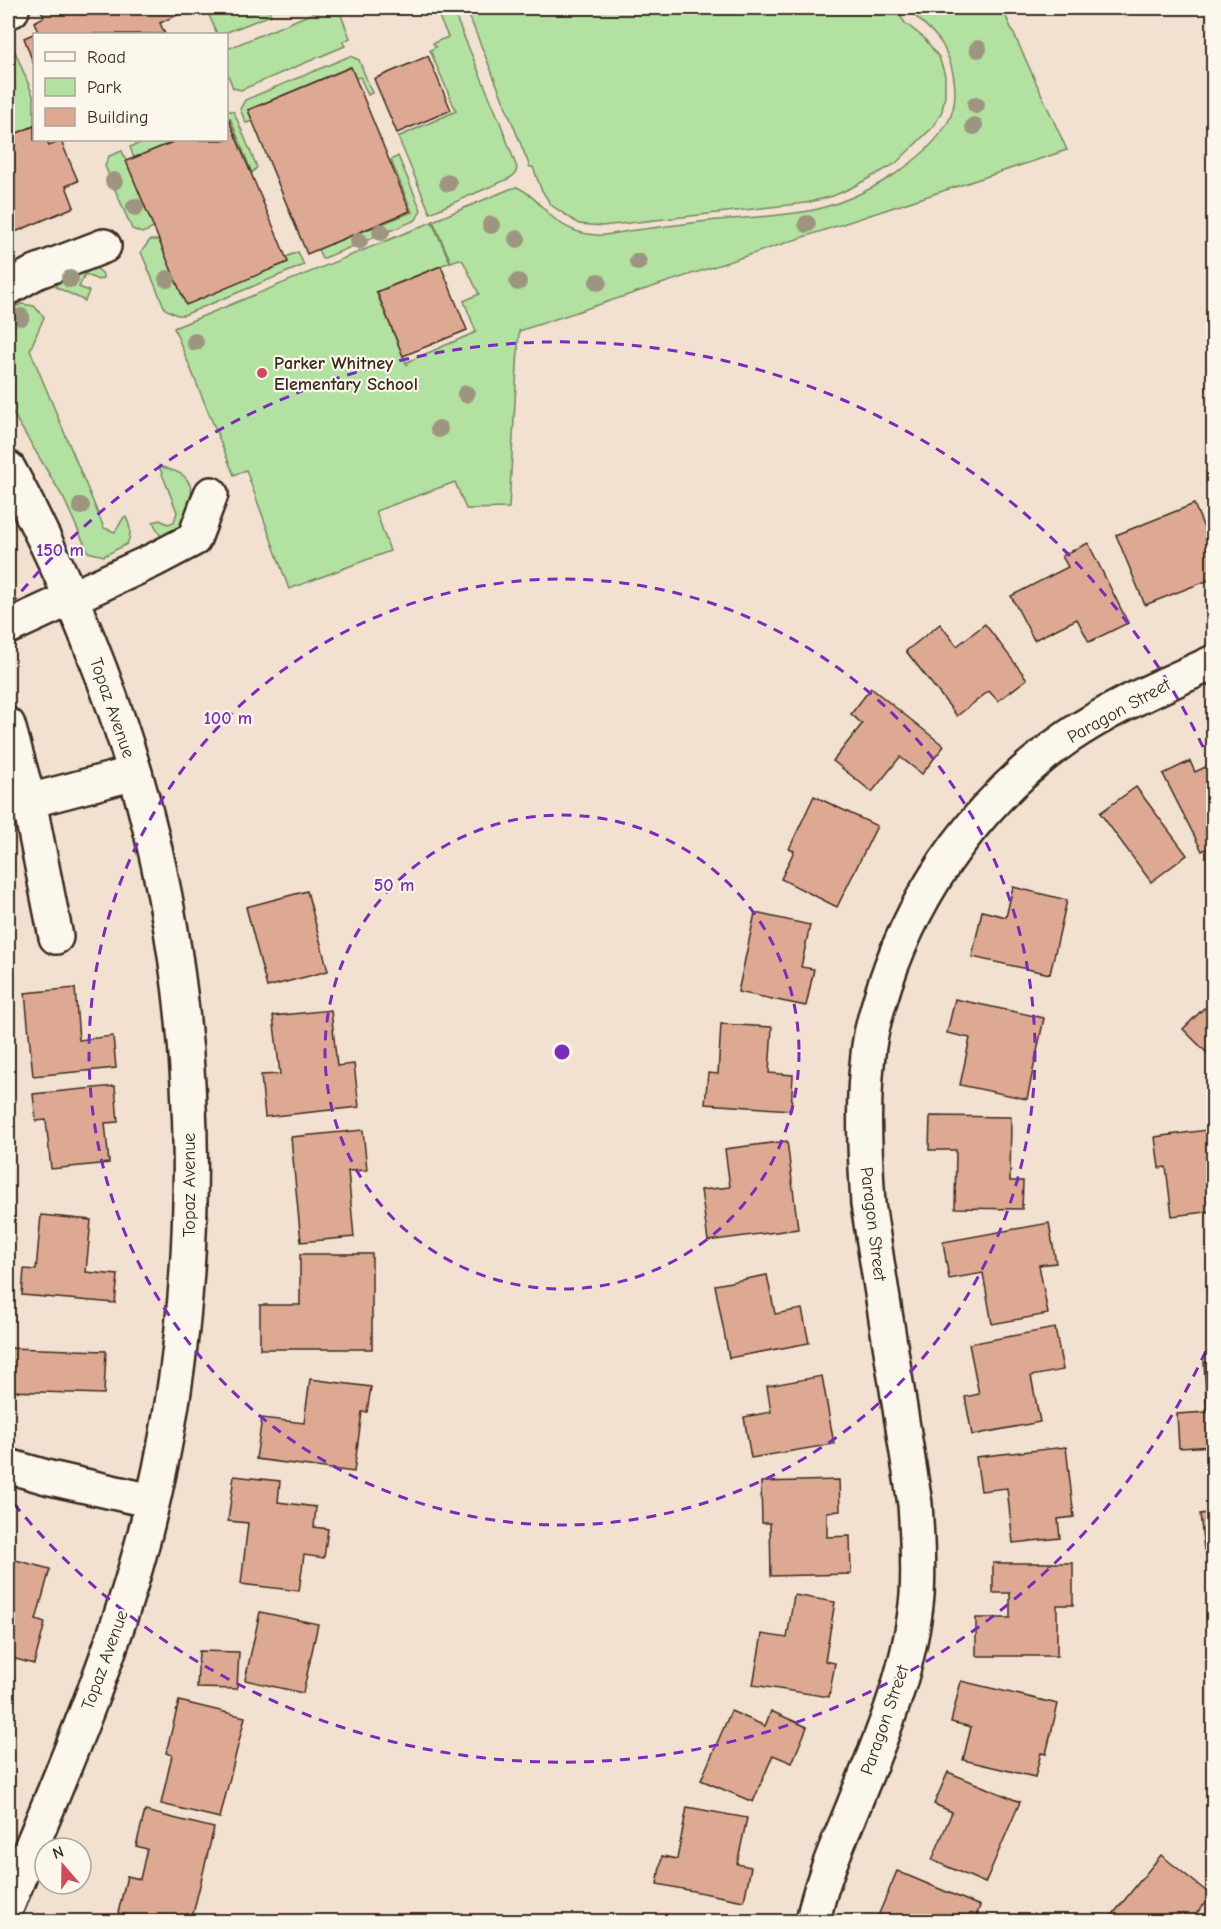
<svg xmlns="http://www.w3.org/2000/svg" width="1221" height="1929" font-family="'Comic Neue',sans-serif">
  <rect width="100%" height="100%" fill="#f2e0d1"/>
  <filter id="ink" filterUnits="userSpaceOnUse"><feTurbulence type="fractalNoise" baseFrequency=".0167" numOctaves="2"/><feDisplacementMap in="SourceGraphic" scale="12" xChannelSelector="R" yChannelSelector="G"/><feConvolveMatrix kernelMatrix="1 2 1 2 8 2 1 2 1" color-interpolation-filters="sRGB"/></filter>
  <g filter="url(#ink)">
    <!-- green -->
    <g fill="#b2e1a1" stroke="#768660" stroke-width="1.5">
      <path d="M 206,8 L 268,8 L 271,15 L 222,34 L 217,34 Z"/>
      <path d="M 325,8 L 339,10 L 350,38 L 343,42 L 345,46 L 241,90 L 233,88 L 227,72 L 227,49 Z"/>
      <path d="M 435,8 L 452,8 L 500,122 L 517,168 L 515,174 L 510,178 L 430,213 L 398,137 L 456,111 L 430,50 L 436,47 L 433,43 L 448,37 Z"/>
      <path d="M 466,8 L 895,8 L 905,23 L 924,38 L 939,57 L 945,75 L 945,96 L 942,111 L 934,126 L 895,164 L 851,188 L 833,196 L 806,203 L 602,226 L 579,224 L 551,205 L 541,189 L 533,167 L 530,167 Z"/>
      <path d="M 907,8 L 1002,8 L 1067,150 L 519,331 L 509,508 L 466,509 L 455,482 L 376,511 L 390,551 L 289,589 L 246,470 L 234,475 L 174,328 L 432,222 L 450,262 L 376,292 L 407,365 L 407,362 L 476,332 L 464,301 L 479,294 L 463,261 L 459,259 L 451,262 L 433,221 L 510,189 L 517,187 C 530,193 538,203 548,213 C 561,226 578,234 596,235 C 607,236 618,233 628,231 C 652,228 676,225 700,222 C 739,217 779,218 818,209 C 862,198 925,163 948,122 C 960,100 955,69 944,48 C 936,32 918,20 907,8 Z"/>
      <path d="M 8,34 L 34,98 L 34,126 L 8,137 Z"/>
      <path d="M 350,56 L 359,60 L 372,93 L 368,95 L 360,77 L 355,78 L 350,67 L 248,110 L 253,121 L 246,123 L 240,109 L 245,100 Z"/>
      <path d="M 227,110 L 234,112 L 257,167 L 252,173 L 230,118 L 227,119 Z"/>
      <path d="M 149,140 L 178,140 L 134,158 L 130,147 Z"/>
      <path d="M 122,151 L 154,228 L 142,233 L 132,229 L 105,166 L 109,156 Z"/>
      <path d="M 398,156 L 421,210 L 416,220 L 322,259 L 318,249 L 412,212 L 391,160 Z"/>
      <path d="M 150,240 L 159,240 L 186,304 L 288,262 L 286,257 L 298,252 L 304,265 L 184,315 L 177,315 L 165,309 L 141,252 Z"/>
      <path d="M 94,266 L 102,273 L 104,278 L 98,280 L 85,274 L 79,287 L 89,291 L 85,301 L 56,287 L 57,278 Z"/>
      <path d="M 22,304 L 34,306 L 44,317 L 30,350 L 104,528 L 115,532 L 124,517 L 126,517 C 131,527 132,535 127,544 L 104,556 L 88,552 L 64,499 L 8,405 L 8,309 Z"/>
      <path d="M 159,466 C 166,469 180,471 185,477 C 200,494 186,519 180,536 L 165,539 L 160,535 L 153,522 L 160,520 L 168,524 L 174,522 L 177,512 Z"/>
    </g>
    <!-- building -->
    <g fill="#dea993" stroke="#3b2a1e" stroke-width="1.5">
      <path d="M 40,8 L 177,8 L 180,14 L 160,23 L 165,34 L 34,34 L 34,65 L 24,38 L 38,32 L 34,22 L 44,17 Z"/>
      <path d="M 428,56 L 451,110 L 397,133 L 374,79 Z"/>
      <path d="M 351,67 L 410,211 L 307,254 L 248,110 Z"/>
      <path d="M 228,118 L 288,262 L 186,305 L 126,161 L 178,140 L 226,140 L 226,119 Z"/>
      <path d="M 34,126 L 34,140 L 47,140 L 49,146 L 61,141 L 78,181 L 66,186 L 74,207 L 8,235 L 8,137 Z"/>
      <path d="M 441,266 L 467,330 L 403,356 L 377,292 Z"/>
      <path d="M 1194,504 L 1214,552 L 1214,578 L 1145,605 L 1116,535 Z"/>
      <path d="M 1088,543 L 1128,623 L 1089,642 L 1077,619 L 1034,640 L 1011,596 L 1068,567 L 1062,556 Z"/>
      <path d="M 940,624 L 957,646 L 985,624 L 1027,679 L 998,701 L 989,691 L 957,716 L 906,651 Z"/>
      <path d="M 871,688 L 944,746 L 922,774 L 900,757 L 872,792 L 833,761 L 862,724 L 851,714 Z"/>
      <path d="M 1214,735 L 1214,752 L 1207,739 Z"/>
      <path d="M 1190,761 L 1195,772 L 1214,763 L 1214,845 L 1202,851 L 1163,774 Z"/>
      <path d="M 1136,787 L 1187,855 L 1151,882 L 1100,813 Z"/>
      <path d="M 814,796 L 877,826 L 837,907 L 781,879 L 794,851 L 789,849 Z"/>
      <path d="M 1013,887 L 1067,900 L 1050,974 L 972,957 L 982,911 L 1006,917 Z"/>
      <path d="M 307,891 L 328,971 L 267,987 L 246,907 Z"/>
      <path d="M 755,913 L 810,925 L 801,967 L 814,969 L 806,1006 L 738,992 Z"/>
      <path d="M 75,988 L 79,1040 L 113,1036 L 116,1068 L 33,1076 L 25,993 Z"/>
      <path d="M 955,999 L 1044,1018 L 1027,1099 L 960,1085 L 970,1038 L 947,1033 Z"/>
      <path d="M 1204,1008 L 1212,1015 L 1214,1013 L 1214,1060 L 1183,1029 Z"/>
      <path d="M 331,1010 L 337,1066 L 354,1064 L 359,1107 L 265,1117 L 261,1075 L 280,1074 L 273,1016 Z"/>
      <path d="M 721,1024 L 772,1027 L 769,1073 L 793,1075 L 791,1110 L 705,1104 L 708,1073 L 718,1074 Z"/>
      <path d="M 115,1086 L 118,1122 L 105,1123 L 109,1163 L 51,1169 L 46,1120 L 36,1121 L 33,1094 Z"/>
      <path d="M 930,1116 L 1011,1117 L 1010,1181 L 1023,1181 L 1022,1209 L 955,1208 L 956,1150 L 929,1150 Z"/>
      <path d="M 1214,1129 L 1214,1211 L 1172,1216 L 1166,1167 L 1159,1168 L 1155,1137 Z"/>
      <path d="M 363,1130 L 367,1170 L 348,1171 L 354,1237 L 301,1242 L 291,1137 Z"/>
      <path d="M 787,1141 L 798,1229 L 708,1241 L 701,1190 L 730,1187 L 725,1149 Z"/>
      <path d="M 41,1215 L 91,1220 L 86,1272 L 118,1275 L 115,1303 L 22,1295 L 24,1269 L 36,1270 Z"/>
      <path d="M 1049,1223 L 1056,1263 L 1039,1265 L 1048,1314 L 992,1324 L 983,1273 L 949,1279 L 943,1242 Z"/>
      <path d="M 300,1254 L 372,1254 L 372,1349 L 260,1349 L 260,1305 L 300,1305 Z"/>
      <path d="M 767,1275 L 775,1314 L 802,1309 L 809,1343 L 729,1358 L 715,1285 Z"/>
      <path d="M 1055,1328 L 1063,1370 L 1031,1376 L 1040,1422 L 972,1435 L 965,1397 L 979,1394 L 969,1344 Z"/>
      <path d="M 8,1348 L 106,1351 L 104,1394 L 8,1391 Z"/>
      <path d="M 1214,1361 L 1214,1446 L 1179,1448 L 1177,1414 L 1207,1412 L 1204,1362 Z"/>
      <path d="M 822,1376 L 834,1444 L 751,1458 L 744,1417 L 771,1412 L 767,1386 Z"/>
      <path d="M 310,1379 L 371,1387 L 367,1412 L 362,1412 L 354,1472 L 256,1459 L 262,1418 L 304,1423 Z"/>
      <path d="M 1066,1447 L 1074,1517 L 1058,1519 L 1060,1538 L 1013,1543 L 1007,1488 L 981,1491 L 976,1457 Z"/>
      <path d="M 234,1476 L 280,1481 L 278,1502 L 316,1507 L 314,1527 L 328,1529 L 324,1558 L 304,1555 L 299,1591 L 241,1584 L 248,1523 L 228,1521 Z"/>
      <path d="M 839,1480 L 840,1511 L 827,1512 L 827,1537 L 850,1536 L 851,1574 L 771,1576 L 770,1523 L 762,1523 L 761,1482 Z"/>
      <path d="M 1214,1512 L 1214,1549 L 1204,1550 L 1200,1514 Z"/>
      <path d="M 8,1558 L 50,1569 L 36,1620 L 45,1623 L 34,1664 L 8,1657 Z"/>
      <path d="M 993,1563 L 1073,1563 L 1073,1605 L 1057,1605 L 1057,1656 L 976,1656 L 976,1618 L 1010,1618 L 1010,1593 L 993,1593 Z"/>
      <path d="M 794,1595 L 835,1602 L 825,1661 L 835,1663 L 829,1697 L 753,1685 L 762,1634 L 787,1638 Z"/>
      <path d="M 260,1612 L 318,1624 L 303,1693 L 245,1680 Z"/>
      <path d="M 199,1651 L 239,1652 L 237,1689 L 197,1688 Z"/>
      <path d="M 961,1681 L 1058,1704 L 1046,1754 L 1041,1753 L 1035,1777 L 963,1760 L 971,1727 L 951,1722 Z"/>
      <path d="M 179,1701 L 245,1717 L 220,1818 L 161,1804 L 172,1755 L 166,1753 Z"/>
      <path d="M 731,1711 L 765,1726 L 771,1711 L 807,1727 L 792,1763 L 773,1755 L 753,1802 L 701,1780 Z"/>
      <path d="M 1209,1730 L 1214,1730 L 1214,1759 L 1210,1759 Z"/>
      <path d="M 948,1772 L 1020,1802 L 985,1883 L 932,1860 L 952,1812 L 934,1804 Z"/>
      <path d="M 687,1807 L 747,1818 L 737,1864 L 751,1867 L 744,1901 L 657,1884 L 662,1856 L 677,1859 Z"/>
      <path d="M 145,1811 L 214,1828 L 191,1922 L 153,1922 L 118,1913 L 127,1876 L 140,1879 L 147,1849 L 136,1846 Z"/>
      <path d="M 1161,1855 L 1211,1895 L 1190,1922 L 1115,1922 L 1110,1918 Z"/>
      <path d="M 897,1871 L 980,1906 L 974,1922 L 892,1922 L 878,1916 Z"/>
      <rect x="638" y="1919" width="63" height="3"/>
    </g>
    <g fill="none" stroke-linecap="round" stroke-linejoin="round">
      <defs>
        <g id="minor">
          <path d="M 11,8 L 12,10"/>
          <path d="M 8,288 L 36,272 L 104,246"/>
          <path d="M 8,468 C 25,499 40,530 55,562 C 86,630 114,701 135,773 C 208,1021 208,1303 140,1552 C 107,1673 55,1788 8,1904"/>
          <path d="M 8,627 L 154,560 L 194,539 L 211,494"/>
          <path d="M 8,725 L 29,801 L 135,773"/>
          <path d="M 29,801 L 56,937"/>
          <path d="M 8,1466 L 50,1478 L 152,1501"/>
          <path d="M 813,1922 C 821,1877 843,1834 859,1792 C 885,1729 911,1664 917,1595 C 919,1565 917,1534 915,1504 L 868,1204 C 865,1155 862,1104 868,1055 C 870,1031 878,1007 885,984 C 918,885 982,797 1068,737 C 1113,706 1165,685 1214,662"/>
        </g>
      </defs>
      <!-- minor casing -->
      <use href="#minor" stroke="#3b2a1e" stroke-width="38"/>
      <!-- minor -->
      <use href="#minor" stroke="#fbf7ec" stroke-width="33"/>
    </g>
    <!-- trees -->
    <g fill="#9e9581">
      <circle cx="978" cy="49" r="9"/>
      <circle cx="976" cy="105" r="9"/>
      <circle cx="974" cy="126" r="9"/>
      <circle cx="114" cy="181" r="9"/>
      <circle cx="448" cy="183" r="9"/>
      <circle cx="135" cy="207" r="9"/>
      <circle cx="807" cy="224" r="9"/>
      <circle cx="491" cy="225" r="9"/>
      <circle cx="381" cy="232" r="9"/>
      <circle cx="517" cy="239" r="9"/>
      <circle cx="359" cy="241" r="9"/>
      <circle cx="638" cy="262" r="9"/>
      <circle cx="70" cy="279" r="9"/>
      <circle cx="167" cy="279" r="9"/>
      <circle cx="518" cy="282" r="9"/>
      <circle cx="598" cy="282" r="9"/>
      <circle cx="21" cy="317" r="9"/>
      <circle cx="195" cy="342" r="9"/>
      <circle cx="466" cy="394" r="9"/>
      <circle cx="439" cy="429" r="9"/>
      <circle cx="81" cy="506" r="9"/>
    </g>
  </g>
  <!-- distance rings -->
  <g fill="none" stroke="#7b2cbf" stroke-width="3" stroke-dasharray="10 8">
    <circle cx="562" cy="1052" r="237"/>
    <circle cx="562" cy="1052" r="473"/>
    <path d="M1213 1335A710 710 0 0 1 10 1499M10 605A710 710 0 0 1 1213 769"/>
  </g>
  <!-- markers -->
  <circle fill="#d1495b" stroke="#fbf7ec" stroke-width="2" cx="262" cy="373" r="6"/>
  <g text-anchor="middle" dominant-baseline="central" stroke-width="4.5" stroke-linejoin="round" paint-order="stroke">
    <!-- poi labels -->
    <g font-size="18" font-weight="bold" fill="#3b2a1e" stroke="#fbf7ec" text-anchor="start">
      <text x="274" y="363">Parker Whitney<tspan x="274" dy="21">Elementary School</tspan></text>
    </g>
    <!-- street labels -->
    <g font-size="18" fill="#3b2a1e" stroke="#fbf7ec">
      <text transform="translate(112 708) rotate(71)">Topaz Avenue</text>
      <text transform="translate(1119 711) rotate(-29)">Paragon Street</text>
      <text transform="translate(189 1185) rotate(-90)">Topaz Avenue</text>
      <text transform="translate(873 1224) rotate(83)">Paragon Street</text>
      <text transform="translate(105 1660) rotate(-70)">Topaz Avenue</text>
      <text transform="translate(885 1720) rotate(-71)">Paragon Street</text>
    </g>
  </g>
  <circle cx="562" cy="1052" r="9" fill="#7b2cbf" stroke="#fbf7ec" stroke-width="3"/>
  <g font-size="18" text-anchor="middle" font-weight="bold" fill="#7b2cbf" stroke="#fbf7ec" stroke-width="4.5" stroke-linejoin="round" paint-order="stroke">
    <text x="60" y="556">150 m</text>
    <text x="228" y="724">100 m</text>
    <text x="394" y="891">50 m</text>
  </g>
  <!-- margin -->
  <rect width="1221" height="1929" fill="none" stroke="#fbf7ec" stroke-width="30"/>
  <rect x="15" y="15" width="1191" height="1899" fill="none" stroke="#3b2a1e" stroke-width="2" filter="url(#ink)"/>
  <!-- legend -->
  <rect x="33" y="33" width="195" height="108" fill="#fbf7ec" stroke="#aea59a" stroke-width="1.5"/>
  <rect x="45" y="52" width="30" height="9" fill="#fbf7ec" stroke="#aea59a" stroke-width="1.5"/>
  <text x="87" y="63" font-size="18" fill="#3b2a1e">Road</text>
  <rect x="45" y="78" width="30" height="18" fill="#b2e1a1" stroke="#aea59a" stroke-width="1.5"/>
  <text x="87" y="93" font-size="18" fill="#3b2a1e">Park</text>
  <rect x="45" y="108" width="30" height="18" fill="#dea993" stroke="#aea59a" stroke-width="1.5"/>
  <text x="87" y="123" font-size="18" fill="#3b2a1e">Building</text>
  <!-- north arrow -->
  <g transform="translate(63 1866) rotate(340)"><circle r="28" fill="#fbf7ec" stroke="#aea59a" stroke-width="1.5"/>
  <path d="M0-4.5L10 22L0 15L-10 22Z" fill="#d1495b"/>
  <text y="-9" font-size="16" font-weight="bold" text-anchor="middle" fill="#3b2a1e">N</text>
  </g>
</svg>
